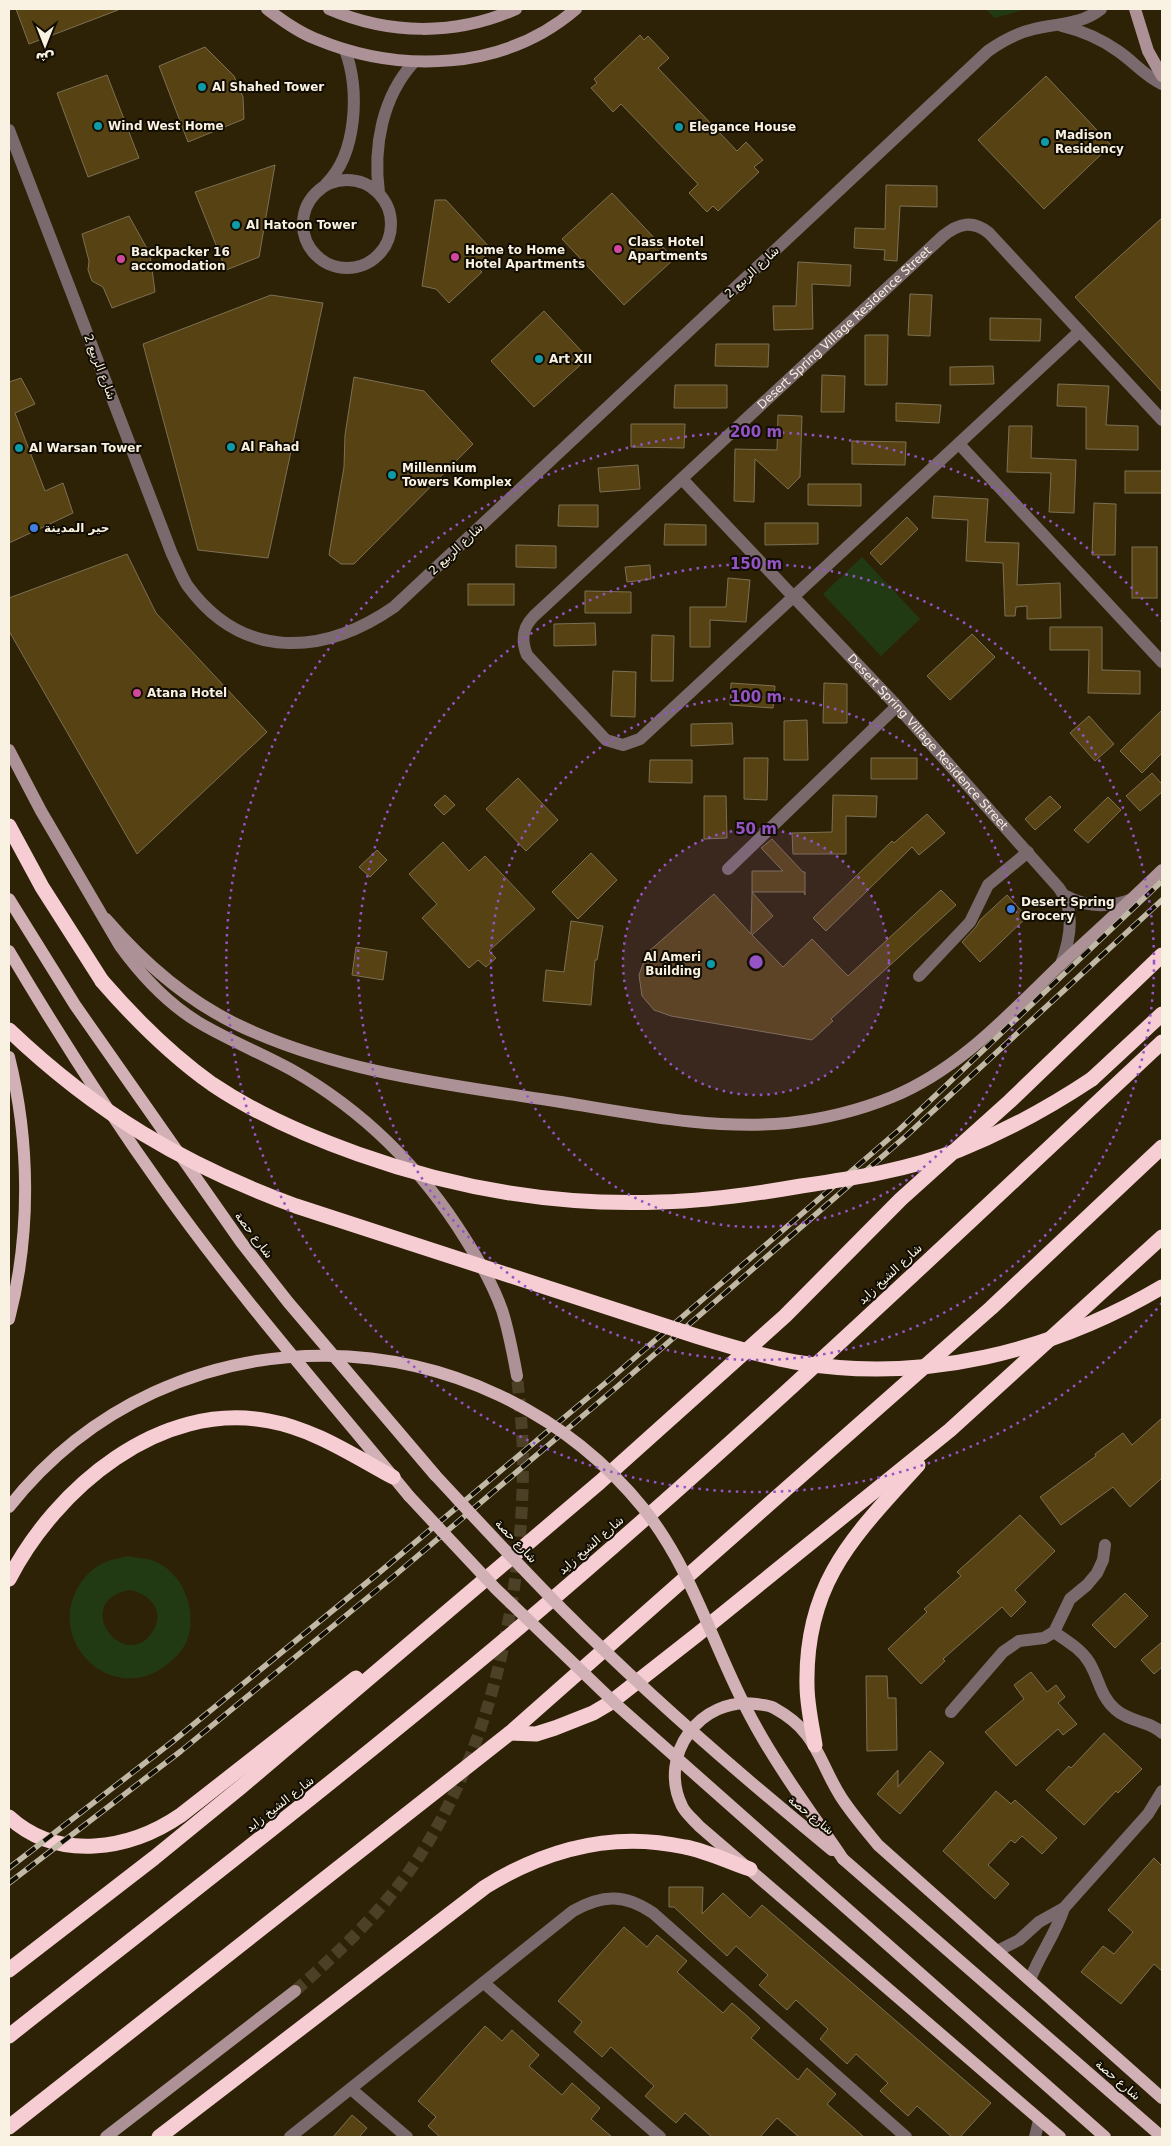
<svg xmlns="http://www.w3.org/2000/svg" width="1171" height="2146" font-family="'DejaVu Sans',Vazirmatn,sans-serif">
  <rect width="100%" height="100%" fill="#2e2206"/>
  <!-- green -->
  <g fill="#223a13" fill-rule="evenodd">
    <path d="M 986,9 L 1027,9 L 995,18 Z"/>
    <path d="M 862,557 L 920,619 L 881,656 L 823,594 Z"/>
    <path d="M 128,1556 C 136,1558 144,1558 151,1560 C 182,1570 197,1608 188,1638 C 184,1650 173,1660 164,1667 C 110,1705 44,1640 80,1584 C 86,1575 96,1565 106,1562 C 113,1559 121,1558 128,1556 ZM 129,1590 C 149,1593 166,1611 153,1631 C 126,1675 69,1603 129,1590 Z"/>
  </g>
  <!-- building -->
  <g fill="#564212" stroke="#7d7053">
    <path d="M 16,9 L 118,9 L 118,10 L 29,44 Z"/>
    <path d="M 640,35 L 644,40 L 648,36 L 669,58 L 658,68 L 737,151 L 746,142 L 763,160 L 754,167 L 759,172 L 718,211 L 713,206 L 707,212 L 689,193 L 698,184 L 621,104 L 613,112 L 591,88 L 597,83 L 594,79 Z"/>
    <path d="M 205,47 L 234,76 L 243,97 L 244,119 L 188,142 L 159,66 Z"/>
    <path d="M 107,75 L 139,158 L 88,177 L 57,93 Z"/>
    <path d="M 1046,76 L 1111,145 L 1044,209 L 978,140 Z"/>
    <path d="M 275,165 L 259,257 L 226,270 L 195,192 Z"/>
    <path d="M 886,185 L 937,186 L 937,207 L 900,206 L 897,261 L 884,260 L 885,250 L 854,248 L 855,228 L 885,229 Z"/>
    <path d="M 612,193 L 674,259 L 624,305 L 562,239 Z"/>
    <path d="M 435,200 L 446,200 L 491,249 L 476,266 L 482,272 L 449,303 L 436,289 L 422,286 Z"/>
    <path d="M 129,216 L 150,254 L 155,292 L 112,308 L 103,287 L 92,281 L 88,270 L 89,261 L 82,234 Z"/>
    <path d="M 1162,218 L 1162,392 L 1075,297 Z"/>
    <path d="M 798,262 L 851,265 L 850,286 L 812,284 L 813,329 L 774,330 L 773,306 L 796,306 Z"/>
    <path d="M 910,294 L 932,295 L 930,336 L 908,335 Z"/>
    <path d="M 271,295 L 323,303 L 268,558 L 198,550 L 143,344 Z"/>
    <path d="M 544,311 L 588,358 L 534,407 L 491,361 Z"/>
    <path d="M 990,318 L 1041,319 L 1040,341 L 990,340 Z"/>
    <path d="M 865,335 L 888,335 L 887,385 L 865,385 Z"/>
    <path d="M 716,344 L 769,344 L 768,367 L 715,366 Z"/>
    <path d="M 993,366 L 994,384 L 950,385 L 950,367 Z"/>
    <path d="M 822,375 L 845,376 L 844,412 L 821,412 Z"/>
    <path d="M 354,377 L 424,391 L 473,444 L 354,564 L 341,564 L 329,555 L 344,467 L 345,435 Z"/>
    <path d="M 21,378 L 35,404 L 15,413 L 45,491 L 63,483 L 73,513 L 9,543 L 9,382 Z"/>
    <path d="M 1058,384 L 1109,386 L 1106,425 L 1138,426 L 1138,450 L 1086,449 L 1086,407 L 1057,406 Z"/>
    <path d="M 675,385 L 727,385 L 727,408 L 674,408 Z"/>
    <path d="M 896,403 L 941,405 L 939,423 L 896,421 Z"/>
    <path d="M 778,415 L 802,416 L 800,477 L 788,489 L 755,459 L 754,502 L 734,501 L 735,449 L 777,450 Z"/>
    <path d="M 631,424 L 685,424 L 684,448 L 631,447 Z"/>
    <path d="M 1009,426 L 1032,426 L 1031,458 L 1076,460 L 1074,513 L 1049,512 L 1051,473 L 1007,472 Z"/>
    <path d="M 852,441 L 906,442 L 905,465 L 852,464 Z"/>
    <path d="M 638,465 L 640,489 L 600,492 L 598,468 Z"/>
    <rect x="1125" y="471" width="37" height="22"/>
    <path d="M 808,484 L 861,484 L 861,506 L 808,505 Z"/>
    <path d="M 934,496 L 988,499 L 985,542 L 1019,543 L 1017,585 L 1060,583 L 1061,618 L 1027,619 L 1027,606 L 1016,607 L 1015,616 L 1005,616 L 1003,563 L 966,561 L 968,520 L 932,518 Z"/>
    <path d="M 1094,503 L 1116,504 L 1115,555 L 1092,555 Z"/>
    <path d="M 559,505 L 598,505 L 598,527 L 558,526 Z"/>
    <path d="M 907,517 L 918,529 L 881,565 L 870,553 Z"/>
    <path d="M 765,523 L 818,523 L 818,544 L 765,545 Z"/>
    <path d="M 665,524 L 706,525 L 706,545 L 664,545 Z"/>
    <path d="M 516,545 L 556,546 L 556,568 L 516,567 Z"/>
    <rect x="1132" y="547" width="25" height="51"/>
    <path d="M 127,554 L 156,613 L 267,732 L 137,854 L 9,631 L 9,598 Z"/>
    <path d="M 650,565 L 651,579 L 627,582 L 625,567 Z"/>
    <path d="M 728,578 L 750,580 L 746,622 L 710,620 L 710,647 L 690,647 L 690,607 L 726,607 Z"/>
    <rect x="468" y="584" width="46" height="21"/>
    <path d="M 585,591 L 631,592 L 631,613 L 585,613 Z"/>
    <path d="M 595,623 L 596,645 L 554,646 L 554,624 Z"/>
    <path d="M 1050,627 L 1102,627 L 1102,670 L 1140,671 L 1140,694 L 1088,693 L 1089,650 L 1050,650 Z"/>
    <path d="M 972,634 L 995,657 L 950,700 L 927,676 Z"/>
    <path d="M 652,635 L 674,636 L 673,681 L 651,681 Z"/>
    <path d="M 613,671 L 636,672 L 635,717 L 611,716 Z"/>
    <path d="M 731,683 L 775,686 L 773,708 L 730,705 Z"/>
    <path d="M 824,683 L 847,684 L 847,723 L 823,723 Z"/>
    <path d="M 1162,710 L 1162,753 L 1142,773 L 1120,751 Z"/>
    <path d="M 1089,716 L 1114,744 L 1095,761 L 1070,733 Z"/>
    <path d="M 807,720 L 808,760 L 784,760 L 784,721 Z"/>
    <path d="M 732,723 L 733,744 L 691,746 L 691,724 Z"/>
    <path d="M 744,758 L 768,758 L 767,800 L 744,799 Z"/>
    <rect x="871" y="758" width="46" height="21"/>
    <path d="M 650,760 L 692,760 L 692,783 L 649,782 Z"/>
    <path d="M 1152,773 L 1162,784 L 1162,792 L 1140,811 L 1126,796 Z"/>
    <path d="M 518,778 L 558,820 L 526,851 L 486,809 Z"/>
    <path d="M 445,795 L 455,805 L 444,815 L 434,805 Z"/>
    <path d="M 833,795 L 877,796 L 876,817 L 846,816 L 846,854 L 793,854 L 792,833 L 832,832 Z"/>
    <path d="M 704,796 L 726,796 L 727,838 L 704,839 Z"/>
    <path d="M 1050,796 L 1061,807 L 1035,830 L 1025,819 Z"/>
    <path d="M 1108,797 L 1121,810 L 1088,843 L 1074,830 Z"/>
    <path d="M 927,814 L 945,833 L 919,855 L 912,847 L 826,931 L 813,918 L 892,841 L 894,843 Z"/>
    <path d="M 772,839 L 803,872 L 805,872 L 805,895 L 804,892 L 752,892 L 752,871 L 783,871 L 761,848 Z"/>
    <path d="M 443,842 L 469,871 L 485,856 L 535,909 L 489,951 L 496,958 L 486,967 L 478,960 L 469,968 L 422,918 L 437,904 L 409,874 Z"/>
    <path d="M 377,850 L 387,860 L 370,877 L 359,867 Z"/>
    <path d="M 591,853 L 617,880 L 578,919 L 552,892 Z"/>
    <path d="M 941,890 L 956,905 L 831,1019 L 833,1021 L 812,1040 L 671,1016 L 654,1010 L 642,996 L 639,975 L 647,953 L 714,894 L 751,934 L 752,892 L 773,916 L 752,935 L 783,967 L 812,939 L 848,976 Z"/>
    <path d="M 1007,895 L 1027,917 L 980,962 L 962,942 L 976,927 L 980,920 Z"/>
    <path d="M 571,921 L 603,926 L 597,960 L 595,960 L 591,1005 L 543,1001 L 546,970 L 564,972 Z"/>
    <path d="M 356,947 L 387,952 L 383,980 L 352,975 Z"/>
    <path d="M 1162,1418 L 1162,1478 L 1130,1507 L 1113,1487 L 1061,1525 L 1040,1497 L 1096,1456 L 1095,1454 L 1123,1433 L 1132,1445 Z"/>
    <path d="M 1020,1515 L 1055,1551 L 1015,1590 L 1026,1602 L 1011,1617 L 1002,1607 L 943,1659 L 945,1661 L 921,1684 L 888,1649 L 927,1612 L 924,1609 L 961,1576 L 957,1572 Z"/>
    <path d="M 1125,1593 L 1148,1616 L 1115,1648 L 1092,1625 Z"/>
    <path d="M 1162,1642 L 1162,1667 L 1154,1674 L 1141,1660 Z"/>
    <path d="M 1031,1672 L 1047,1692 L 1056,1685 L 1065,1697 L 1058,1703 L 1077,1724 L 1063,1735 L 1058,1729 L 1016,1766 L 985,1732 L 1024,1699 L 1014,1685 Z"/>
    <path d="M 866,1676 L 887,1676 L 888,1698 L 896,1698 L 897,1750 L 867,1751 Z"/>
    <path d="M 1104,1733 L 1142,1769 L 1118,1793 L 1116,1791 L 1084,1825 L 1046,1790 L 1069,1766 L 1071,1768 Z"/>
    <path d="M 930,1751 L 944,1763 L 900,1814 L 877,1794 L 898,1770 L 898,1787 Z"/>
    <path d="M 996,1791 L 1011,1804 L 1015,1800 L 1057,1838 L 1042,1854 L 1022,1836 L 1015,1843 L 1011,1840 L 988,1865 L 1009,1884 L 995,1899 L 943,1851 Z"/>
    <path d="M 1154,1858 L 1162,1866 L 1162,1971 L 1154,1964 L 1121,2004 L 1081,1972 L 1103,1946 L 1114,1954 L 1133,1932 L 1108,1910 Z"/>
    <path d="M 669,1887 L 703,1887 L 702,1914 L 723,1893 L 750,1918 L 762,1905 L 991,2103 L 960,2137 L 952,2137 L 917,2106 L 908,2116 L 880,2091 L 888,2083 L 856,2054 L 847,2064 L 820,2039 L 828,2029 L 796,2000 L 787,2010 L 759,1985 L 768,1975 L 736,1946 L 727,1956 L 674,1907 L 669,1907 Z"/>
    <path d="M 624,1927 L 647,1947 L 657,1935 L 687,1961 L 677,1972 L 723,2013 L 732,2003 L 747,2016 L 760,2028 L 751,2038 L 798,2080 L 807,2068 L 836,2094 L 827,2104 L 864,2137 L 799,2137 L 777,2118 L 760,2137 L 712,2137 L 685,2113 L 676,2123 L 662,2111 L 645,2096 L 654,2086 L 611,2047 L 602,2057 L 574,2032 L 582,2022 L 558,2001 Z"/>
    <path d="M 485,2026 L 502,2041 L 512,2030 L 539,2055 L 529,2066 L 562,2095 L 572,2083 L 600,2108 L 591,2119 L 612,2137 L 440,2137 L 428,2126 L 436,2117 L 418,2101 Z"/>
    <path d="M 352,2115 L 367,2128 L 359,2137 L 333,2137 Z"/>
  </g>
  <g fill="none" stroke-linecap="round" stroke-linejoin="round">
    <!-- secondary-tunnel -->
    <path stroke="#4c4127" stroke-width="12" stroke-dasharray="12 6" stroke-linecap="butt" d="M 295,1991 C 337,1954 378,1915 410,1870 C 490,1756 523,1600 523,1463 C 523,1434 520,1405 517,1376"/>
    <!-- street -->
    <g stroke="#7a6a6d" stroke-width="12">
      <path d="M 1062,26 C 1083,31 1101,39 1118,51 C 1134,62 1145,76 1162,84"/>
      <path d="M 9,130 L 172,554 C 177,564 181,575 187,585 C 242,661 323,656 394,607 L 988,51 C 1002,41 1017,33 1034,29 C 1058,23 1081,25 1101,9"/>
      <circle cx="347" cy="224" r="44"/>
      <path d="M 326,184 C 357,154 360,90 345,50"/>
      <path d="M 379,193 C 373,147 382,97 414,62"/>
      <path id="s1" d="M 1080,331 L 640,739 L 623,745 L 606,740 L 527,655 C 521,640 522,628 534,616 L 943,236 C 959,223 973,220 989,233 L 1162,420"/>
      <path d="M 959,444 L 1162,662"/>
      <path id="s2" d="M 682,479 L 897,706 L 1059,888 C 1076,910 1070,940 1061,964"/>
      <path d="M 728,869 L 897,706"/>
      <path d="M 1066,896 C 1088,908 1109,908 1132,899"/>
      <path d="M 919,976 L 970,922 L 988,885 L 1028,852"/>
      <path d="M 1054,1632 C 1067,1641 1081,1649 1089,1662 C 1099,1678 1100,1696 1115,1709 C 1130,1723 1149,1720 1162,1733"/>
      <path d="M 951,1712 L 1003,1652 L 1019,1641 L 1044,1638 L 1054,1632 L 1070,1599 L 1087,1585 L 1097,1573 L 1103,1560 L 1105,1545"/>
      <path d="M 997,1951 L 1019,1940 L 1039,1922 L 1064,1908 L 1148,1814 L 1162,1791"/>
      <path d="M 1030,1980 C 1039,1955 1056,1934 1064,1908"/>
      <path d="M 484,1983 L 660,2137"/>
      <path d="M 351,2089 L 407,2137"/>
      <path d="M 290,2137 L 573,1911 C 603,1894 625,1894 653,1913 L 906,2137"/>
      <path d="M 1035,2137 L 1039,2120"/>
    </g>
    <!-- secondary -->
    <g stroke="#ac9296" stroke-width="12">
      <path d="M 267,9 C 282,20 298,32 316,39 C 400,74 504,71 576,9"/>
      <path d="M 329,9 C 389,35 456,36 516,9"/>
      <path d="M 1135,9 L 1148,51 L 1162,76"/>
      <path d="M 9,750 L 41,811 L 120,946 C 141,975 167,1003 198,1022 C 228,1040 261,1053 292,1070 C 364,1111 422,1169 466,1240 C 480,1262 493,1285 502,1310 C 509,1332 513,1354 517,1376"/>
      <path d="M 106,919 C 142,961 185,999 236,1024 C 338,1073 451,1085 561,1102 C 636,1114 712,1130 788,1123 C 823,1119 860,1110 892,1097 C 960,1069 1009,1014 1061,964 C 1095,933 1129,902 1162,870"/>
      <path d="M 106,2137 L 295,1991"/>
    </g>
    <!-- primary -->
    <g stroke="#d2b1b6" stroke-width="12">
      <path d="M 9,899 L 75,1005 L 241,1242 L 288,1302 L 435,1475"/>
      <path d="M 9,951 C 57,1032 108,1112 163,1189 C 239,1296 326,1395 409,1496"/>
      <path d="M 9,1057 C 30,1141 31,1235 9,1319"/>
      <path d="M 843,1859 L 1162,2137"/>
      <path d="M 1060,2137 L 699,1826 C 694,1820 685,1813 682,1806 C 657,1755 701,1696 756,1704 C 762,1705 769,1705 774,1708 C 818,1732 817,1759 841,1797 C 852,1814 865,1829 878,1845 L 1162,2098"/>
    </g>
    <!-- highway -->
    <g stroke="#f5cdd3" stroke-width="15">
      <path d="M 9,826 L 42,887 L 102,981"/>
      <path d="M 1092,1079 L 1162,1014"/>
      <path d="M 9,1579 C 56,1488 160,1400 269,1421 C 314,1429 354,1456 393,1477"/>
      <path d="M 510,1733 L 536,1734 L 555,1728 L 593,1713 L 610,1703 L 698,1634 L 950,1430 L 1162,1237"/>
      <path d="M 815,1745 C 812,1726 807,1705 807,1685 C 805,1582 854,1536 918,1465"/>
      <path d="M 9,1817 C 58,1862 130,1850 181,1815 L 356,1678"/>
      <path d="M 9,1970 L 154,1858 L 241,1787 L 600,1482 L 785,1316 L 901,1199 L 1010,1101 L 1162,955"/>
      <path d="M 9,2036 C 183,1899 359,1763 528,1620 C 746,1435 953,1237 1162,1042"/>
      <path d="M 9,2127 L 510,1733 L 991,1308 L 1162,1147"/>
      <path d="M 159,2137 L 485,1887 C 546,1849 613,1831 685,1847 C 707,1851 729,1862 750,1869"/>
    </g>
    <defs>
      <g id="rail">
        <path d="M 9,1868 L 172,1742 L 381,1571 L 609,1380 L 899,1130 L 1162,881"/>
        <path d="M 9,1883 L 181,1751 L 394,1576 L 618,1386 L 906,1136 L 1162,900"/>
      </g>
    </defs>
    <!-- rail casing -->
    <use href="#rail" stroke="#c1b9a6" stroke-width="5.5"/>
    <!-- rail -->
    <use href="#rail" stroke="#120d03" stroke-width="4" stroke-dasharray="11" stroke-linecap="butt"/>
    <!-- primary-bridge -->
    <g stroke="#d2b1b6" stroke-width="12">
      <path d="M 435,1475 C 477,1520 519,1566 563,1610 C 648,1695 739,1774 832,1850"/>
      <path d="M 409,1496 L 496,1589 L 618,1706 L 1105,2137"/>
      <path d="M 9,1507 C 171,1302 481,1308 644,1509 C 691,1568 711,1640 745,1706 C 772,1760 809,1809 843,1859"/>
    </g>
    <!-- highway-bridge -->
    <g stroke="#f5cdd3" stroke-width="15">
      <path d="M 102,981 C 135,1019 171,1055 212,1084 C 258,1115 307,1136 358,1154 C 456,1189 557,1206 661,1202 C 708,1201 755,1194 801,1186 C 855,1178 908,1170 959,1150 C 1006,1131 1050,1107 1092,1079"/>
      <path d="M 9,1030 C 96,1113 184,1165 296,1206 L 696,1336 C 728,1346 761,1356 795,1362 C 923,1384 1052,1352 1162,1287"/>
    </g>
  </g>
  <!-- distance rings -->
  <circle cx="756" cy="962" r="133" fill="#9454c6" fill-opacity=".12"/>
  <g fill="none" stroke="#9454c6" stroke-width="2.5" stroke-dasharray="2.5 5">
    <circle cx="756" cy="962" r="133"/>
    <circle cx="756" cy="962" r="265"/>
    <circle cx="756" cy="962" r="398"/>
    <path d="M1162 1303A530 530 0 1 1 1162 621"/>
  </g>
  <!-- markers -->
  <g fill="#0f9aa8" stroke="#120d03" stroke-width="2">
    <circle cx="202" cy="87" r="5"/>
    <circle cx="98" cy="126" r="5"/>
    <circle cx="679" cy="127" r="5"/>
    <circle cx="1045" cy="142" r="5"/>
    <circle cx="236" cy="225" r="5"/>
    <circle cx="539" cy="359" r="5"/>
    <circle cx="231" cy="447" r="5"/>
    <circle cx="19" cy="448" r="5"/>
    <circle cx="392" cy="475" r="5"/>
    <circle cx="711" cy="964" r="5"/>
  </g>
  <g fill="#d1479c" stroke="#120d03" stroke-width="2">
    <circle cx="618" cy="249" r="5"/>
    <circle cx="455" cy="257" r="5"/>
    <circle cx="121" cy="259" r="5"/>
    <circle cx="137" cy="693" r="5"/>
  </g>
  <g fill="#3f7fe0" stroke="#120d03" stroke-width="2">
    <circle cx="34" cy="528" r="5"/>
    <circle cx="1011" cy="909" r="5"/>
  </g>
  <g text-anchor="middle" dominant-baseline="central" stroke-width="4" stroke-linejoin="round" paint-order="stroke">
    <!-- poi labels -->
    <g font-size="12" font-weight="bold" fill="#f9f2e2" stroke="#120d03" text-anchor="start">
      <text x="212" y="87">Al Shahed Tower</text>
      <text x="108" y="126">Wind West Home</text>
      <text x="689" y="127">Elegance House</text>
      <text x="1055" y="135">Madison<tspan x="1055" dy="14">Residency</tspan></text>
      <text x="246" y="225">Al Hatoon Tower</text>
      <text x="628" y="242">Class Hotel<tspan x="628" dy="14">Apartments</tspan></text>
      <text x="465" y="250">Home to Home<tspan x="465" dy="14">Hotel Apartments</tspan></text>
      <text x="131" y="252">Backpacker 16<tspan x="131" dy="14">accomodation</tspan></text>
      <text x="549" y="359">Art XII</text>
      <text x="241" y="447">Al Fahad</text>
      <text x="29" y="448">Al Warsan Tower</text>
      <text x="402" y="468">Millennium<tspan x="402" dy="14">Towers Komplex</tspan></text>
      <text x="44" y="528">حير المدينة</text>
      <text x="147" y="693">Atana Hotel</text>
      <text x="1021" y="902">Desert Spring<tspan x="1021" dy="14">Grocery</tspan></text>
      <text x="701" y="957" text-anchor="end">Al Ameri<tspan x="701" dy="14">Building</tspan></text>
    </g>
    <!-- street labels -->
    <g font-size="12" fill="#f9f2e2" stroke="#120d03">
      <text transform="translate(752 272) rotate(-43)">شارع الربيع 2</text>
      <text stroke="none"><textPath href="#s1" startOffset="1218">Desert Spring Village Residence Street</textPath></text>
      <text transform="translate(100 367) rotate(69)">شارع الربيع 2</text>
      <text transform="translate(456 549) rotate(-43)">شارع الربيع 2</text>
      <text stroke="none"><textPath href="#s2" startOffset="360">Desert Spring Village Residence Street</textPath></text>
      <text transform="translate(254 1235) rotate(53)">شارع حصة</text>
      <text transform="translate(890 1274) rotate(-43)">شارع الشيخ زايد</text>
      <text transform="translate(516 1541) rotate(47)">شارع حصة</text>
      <text transform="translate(591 1545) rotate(-41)">شارع الشيخ زايد</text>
      <text transform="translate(280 1804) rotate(-38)">شارع الشيخ زايد</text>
      <text transform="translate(811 1815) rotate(39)">شارع حصة</text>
      <text transform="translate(1118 2080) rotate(41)">شارع حصة</text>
    </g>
  </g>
  <circle cx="756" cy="962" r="8" fill="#9454c6" stroke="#120d03" stroke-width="2.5"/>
  <g font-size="15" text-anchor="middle" font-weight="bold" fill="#9454c6" stroke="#120d03" stroke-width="4" stroke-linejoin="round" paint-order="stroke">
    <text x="756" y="437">200 m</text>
    <text x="756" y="569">150 m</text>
    <text x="756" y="702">100 m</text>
    <text x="756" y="834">50 m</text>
  </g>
  <!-- border -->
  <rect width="1171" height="2146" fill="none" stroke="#f9f2e2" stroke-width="20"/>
  <!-- north arrow -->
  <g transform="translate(45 45) rotate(180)" stroke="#120d03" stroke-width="4" paint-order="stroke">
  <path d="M0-4L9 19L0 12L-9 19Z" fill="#f9f2e2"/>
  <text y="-8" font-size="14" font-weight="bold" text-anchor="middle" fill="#f9f2e2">ش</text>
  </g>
</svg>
